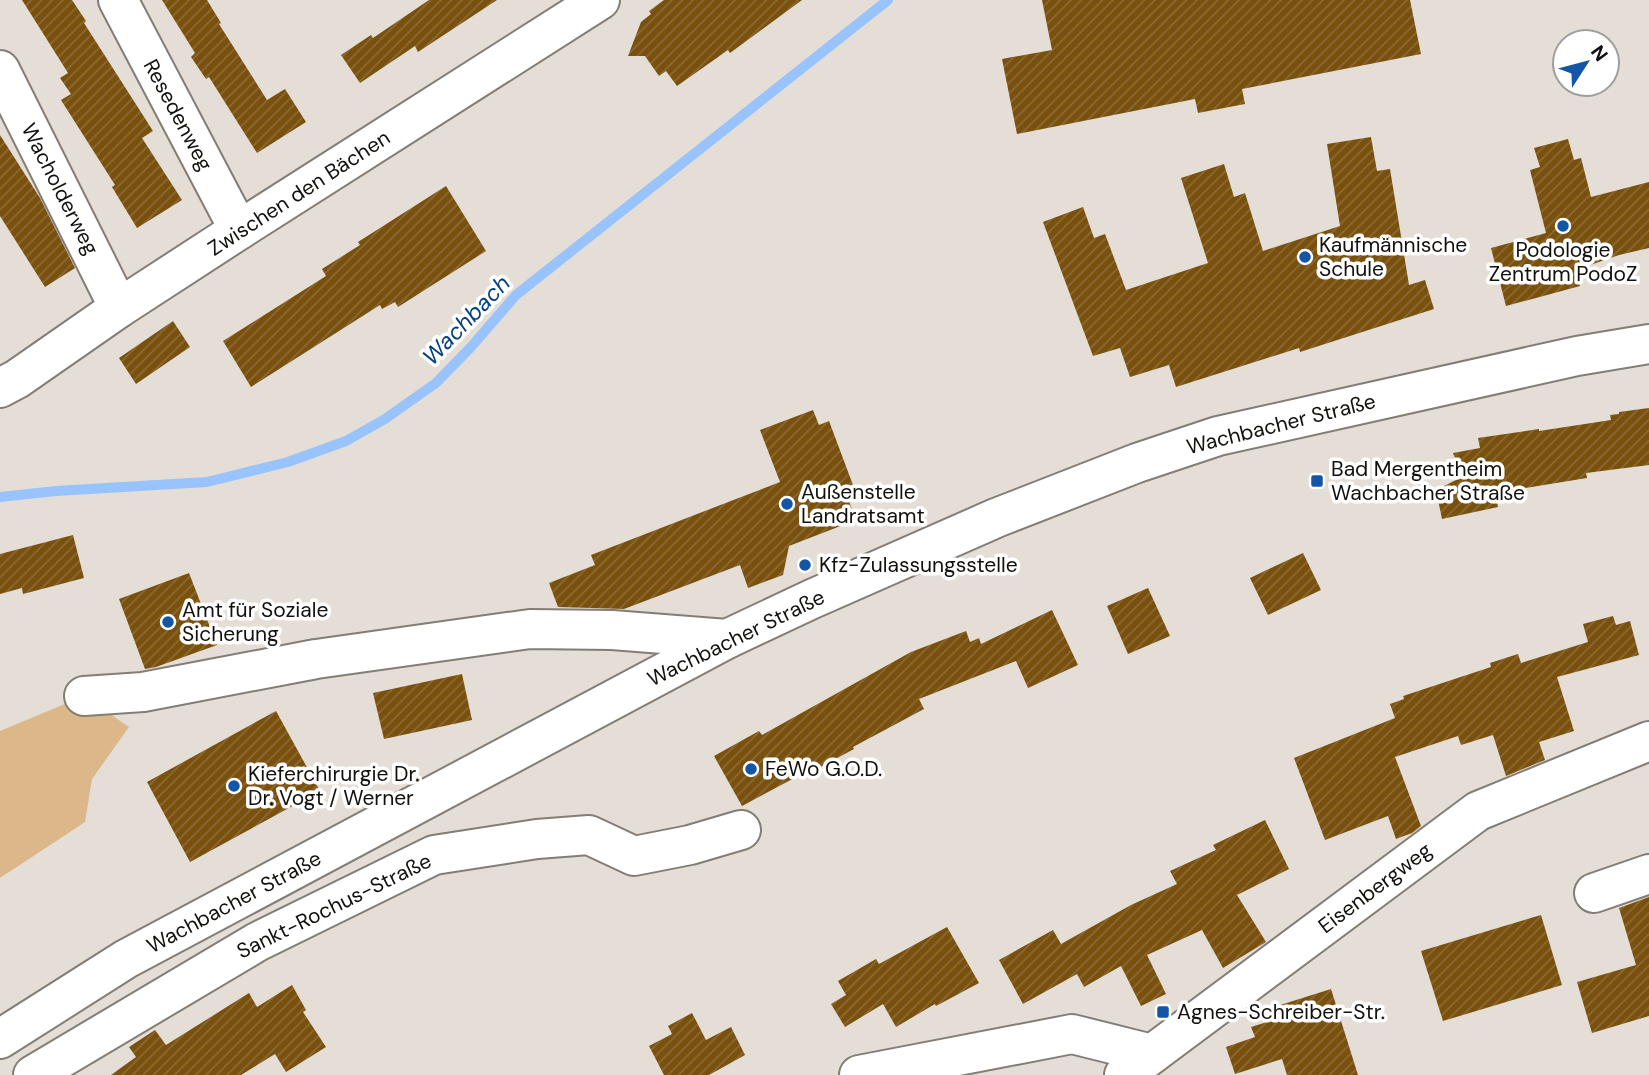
<svg xmlns="http://www.w3.org/2000/svg" width="1649" height="1075" font-family="'DM Sans',sans-serif">
  <defs>
    <pattern id="building-hatch" width="6" height="6" patternUnits="userSpaceOnUse" patternTransform="scale(1.75)"><rect width="6" height="6" fill="#7a500d"/><path d="M-1 1l2-2M0 6l6-6M5 7l2-2" fill="none" stroke="#8a6a37"/></pattern>
  </defs>
  <rect width="100%" height="100%" fill="#e4ded6"/>
  <!-- green -->
  <path fill="#dcb78a" d="M 84,696 L 129,727 L 92,779 L 85,822 L 0,878 L 0,731 Z"/>
  <g fill="none" stroke-linecap="round" stroke-linejoin="round">
    <!-- stream -->
    <path stroke="#98c3fd" stroke-width="10" d="M 0,497 L 56,491 L 207,482 L 288,462 L 346,441 L 385,419 L 436,383 L 471,347 L 516,295 L 888,0"/>
  </g>
  <!-- building -->
  <g fill="url(#building-hatch)">
    <path d="M 22,0 L 72,0 L 86,21 L 84,23 L 153,131 L 142,138 L 182,200 L 137,228 L 112,187 L 115,185 L 61,100 L 71,94 L 60,78 L 68,73 Z"/>
    <path d="M 162,0 L 207,0 L 221,23 L 219,24 L 267,100 L 285,89 L 306,122 L 257,153 L 209,77 L 206,79 L 191,57 L 195,53 Z"/>
    <path d="M 429,0 L 497,0 L 418,52 L 415,46 L 360,83 L 341,55 L 371,35 L 373,38 Z"/>
    <path d="M 664,0 L 802,0 L 730,53 L 728,50 L 677,86 L 666,71 L 659,76 L 645,56 L 628,56 L 641,22 L 651,14 L 649,11 Z"/>
    <path d="M 1042,0 L 1410,0 L 1421,54 L 1242,89 L 1245,104 L 1198,113 L 1195,99 L 1017,134 L 1002,59 L 1052,50 Z"/>
    <path d="M 0,135 L 40,198 L 75,268 L 45,287 L 0,216 Z"/>
    <path d="M 1371,137 L 1377,171 L 1390,169 L 1409,285 L 1425,280 L 1434,309 L 1300,352 L 1299,348 L 1176,387 L 1169,365 L 1130,377 L 1120,348 L 1093,356 L 1043,222 L 1083,207 L 1094,238 L 1105,234 L 1126,290 L 1208,263 L 1181,178 L 1224,164 L 1234,197 L 1245,193 L 1263,251 L 1340,226 L 1327,144 Z"/>
    <path d="M 1568,139 L 1574,160 L 1581,158 L 1591,197 L 1649,182 L 1649,248 L 1619,255 L 1576,270 L 1580,286 L 1506,306 L 1491,248 L 1546,233 L 1530,170 L 1540,167 L 1534,148 Z"/>
    <path d="M 446,186 L 486,251 L 398,307 L 395,302 L 382,309 L 380,305 L 251,387 L 223,341 L 326,276 L 322,269 L 360,245 L 358,242 Z"/>
    <path d="M 173,321 L 190,347 L 136,384 L 119,358 Z"/>
    <path d="M 1649,408 L 1649,465 L 1586,473 L 1587,478 L 1495,493 L 1498,507 L 1442,519 L 1436,490 L 1462,477 L 1453,453 L 1480,448 L 1478,438 L 1539,429 L 1539,431 L 1611,420 L 1610,415 L 1619,414 L 1619,412 Z"/>
    <path d="M 813,410 L 819,425 L 829,421 L 853,485 L 844,488 L 856,520 L 789,546 L 783,575 L 748,588 L 740,565 L 624,609 L 558,607 L 549,583 L 595,565 L 591,555 L 780,482 L 760,430 Z"/>
    <path d="M 73,535 L 84,578 L 23,594 L 22,588 L 0,594 L 0,554 Z"/>
    <path d="M 1303,553 L 1321,590 L 1268,615 L 1250,578 Z"/>
    <path d="M 189,573 L 217,645 L 156,667 L 145,669 L 119,599 Z"/>
    <path d="M 1148,588 L 1170,636 L 1128,654 L 1107,606 Z"/>
    <path d="M 1052,610 L 1078,665 L 1028,688 L 1016,661 L 919,699 L 924,709 L 853,747 L 854,749 L 815,770 L 813,768 L 742,806 L 714,756 L 759,731 L 762,735 L 911,652 L 966,631 L 970,642 L 979,638 L 981,644 Z"/>
    <path d="M 1613,616 L 1616,625 L 1630,621 L 1639,655 L 1557,677 L 1574,731 L 1539,742 L 1545,760 L 1506,776 L 1493,735 L 1461,745 L 1458,736 L 1395,757 L 1421,826 L 1412,833 L 1396,839 L 1388,816 L 1325,840 L 1294,758 L 1395,718 L 1390,704 L 1404,699 L 1403,696 L 1491,667 L 1490,663 L 1518,654 L 1521,663 L 1588,642 L 1583,624 Z"/>
    <path d="M 462,674 L 472,720 L 384,739 L 373,693 Z"/>
    <path d="M 276,711 L 320,791 L 190,862 L 147,782 Z"/>
    <path d="M 1265,820 L 1289,869 L 1237,895 L 1266,942 L 1223,968 L 1202,930 L 1147,955 L 1166,994 L 1141,1006 L 1121,966 L 1084,987 L 1077,974 L 1023,1004 L 999,960 L 1053,930 L 1061,944 L 1131,905 L 1177,884 L 1170,871 L 1216,850 L 1213,845 Z"/>
    <path d="M 1649,897 L 1649,1016 L 1592,1033 L 1577,982 L 1636,965 L 1619,908 Z"/>
    <path d="M 1541,915 L 1562,985 L 1443,1021 L 1421,951 Z"/>
    <path d="M 947,927 L 979,983 L 936,1006 L 935,1004 L 896,1027 L 883,1004 L 845,1027 L 831,1004 L 846,995 L 838,981 L 876,959 L 879,964 Z"/>
    <path d="M 292,985 L 306,1010 L 303,1012 L 326,1047 L 286,1072 L 275,1054 L 241,1075 L 111,1075 L 136,1057 L 129,1047 L 155,1030 L 166,1045 L 249,993 L 257,1007 Z"/>
    <path d="M 1331,989 L 1358,1075 L 1287,1075 L 1282,1059 L 1235,1074 L 1226,1047 L 1255,1037 L 1251,1027 L 1280,1018 L 1277,1006 Z"/>
    <path d="M 692,1013 L 706,1040 L 731,1027 L 745,1055 L 709,1075 L 664,1075 L 649,1046 L 672,1034 L 668,1026 Z"/>
  </g>
  <g fill="none" stroke-linecap="round" stroke-linejoin="round">
    <defs>
      <g id="minor">
        <path d="M 118,0 L 239,230"/>
        <path d="M 0,70 L 119,308"/>
        <path d="M 0,388 L 17,379 L 119,308 L 239,230 L 600,0"/>
        <path d="M 84,696 L 143,692 L 316,659 L 530,629 L 612,630 L 727,639"/>
        <path d="M 1594,893 L 1649,874"/>
        <path d="M 0,1039 L 126,959 L 727,639 L 812,599 L 996,518 L 1137,463 L 1218,436 L 1577,356 L 1649,344"/>
        <path d="M 33,1075 L 257,942 L 434,855 L 537,839 L 589,835 L 634,856 L 690,845 L 741,830"/>
        <path d="M 859,1075 L 1072,1034 L 1152,1054"/>
        <path d="M 1124,1075 L 1478,811 L 1649,741"/>
      </g>
    </defs>
    <!-- minor casing -->
    <use href="#minor" stroke="#837d76" stroke-width="42"/>
    <!-- minor -->
    <use href="#minor" stroke="#fff" stroke-width="38"/>
  </g>
  <!-- markers -->
  <g fill="#1356a6" stroke="#fff" stroke-width="2.5">
    <circle cx="1563" cy="226" r="7"/>
    <circle cx="1305" cy="257" r="7"/>
    <rect x="1310" y="474" width="14" height="14" rx="3.5"/>
    <circle cx="787" cy="504" r="7"/>
    <circle cx="805" cy="565" r="7"/>
    <circle cx="168" cy="622" r="7"/>
    <circle cx="751" cy="769" r="7"/>
    <circle cx="234" cy="786" r="7"/>
    <rect x="1156" y="1005" width="14" height="14" rx="3.5"/>
  </g>
  <g text-anchor="middle" dominant-baseline="central" stroke-width="7" stroke-linejoin="round" paint-order="stroke">
    <!-- street labels -->
    <g font-size="21" fill="#12100d" stroke="#fff">
      <text transform="translate(178 115) rotate(62)">Resedenweg</text>
      <text transform="translate(60 189) rotate(63)">Wacholderweg</text>
      <text transform="translate(299 193) rotate(-33)">Zwischen den Bächen</text>
      <text transform="translate(1281 424) rotate(-14)">Wachbacher Straße</text>
      <text transform="translate(736 638) rotate(-26)">Wachbacher Straße</text>
      <text transform="translate(1375 888) rotate(-37)">Eisenbergweg</text>
      <text transform="translate(234 902) rotate(-28)">Wachbacher Straße</text>
      <text transform="translate(334 906) rotate(-26)">Sankt-Rochus-Straße</text>
    </g>
    <!-- poi labels -->
    <g font-size="21" fill="#12100d" stroke="#fff" text-anchor="start">
      <text x="1319" y="245">Kaufmännische<tspan x="1319" dy="24">Schule</tspan></text>
      <text x="1563" y="250" text-anchor="middle">Podologie<tspan x="1563" dy="24">Zentrum PodoZ</tspan></text>
      <text x="1331" y="469">Bad Mergentheim<tspan x="1331" dy="24">Wachbacher Straße</tspan></text>
      <text x="801" y="492">Außenstelle<tspan x="801" dy="24">Landratsamt</tspan></text>
      <text x="819" y="565">Kfz-Zulassungsstelle</text>
      <text x="182" y="610">Amt für Soziale<tspan x="182" dy="24">Sicherung</tspan></text>
      <text x="765" y="769">FeWo G.O.D.</text>
      <text x="248" y="774">Kieferchirurgie Dr.<tspan x="248" dy="24">Dr. Vogt / Werner</tspan></text>
      <text x="1177" y="1012">Agnes-Schreiber-Str.</text>
    </g>
    <!-- water labels -->
    <g font-size="23" font-style="italic" fill="#043f81" stroke="#fff">
      <text transform="translate(466 320) rotate(-46)">Wachbach</text>
    </g>
  </g>
  <!-- north arrow -->
  <g transform="translate(1586 63) rotate(54)"><circle r="33" fill="#ffffff" stroke="#a09f9e" stroke-width="2"/>
  <path d="M0-5L12 26L0 18L-12 26Z" fill="#1356a6"/>
  <text y="-10" font-size="19" font-weight="bold" text-anchor="middle" fill="#12100d">N</text>
  </g>
</svg>
